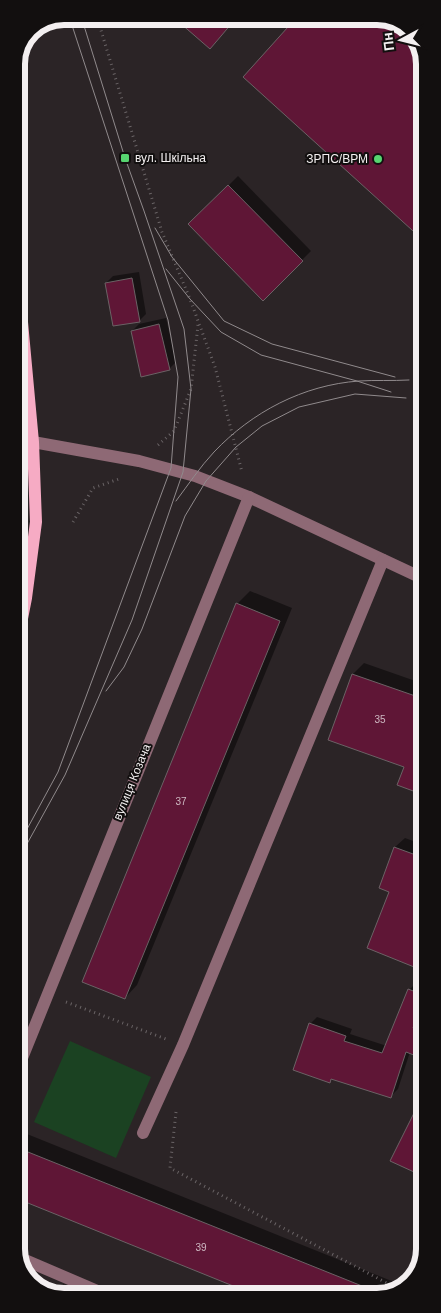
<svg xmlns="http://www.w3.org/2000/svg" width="441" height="1313" font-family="Helvetica,sans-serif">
  <rect width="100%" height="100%" fill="#2b2426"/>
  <!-- green -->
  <path fill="#1b4222" d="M 70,1041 L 151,1077 L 116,1158 L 34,1122 Z"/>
  <!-- shadow -->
  <g fill="#0007">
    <path d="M 299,17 L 383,17 L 408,28 L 423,52 L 423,239 L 245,77 Z"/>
    <path d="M 238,176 L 311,251 L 263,299 L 190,224 Z"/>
    <path d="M 139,272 L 146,314 L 140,320 L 106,283 L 113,276 Z"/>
    <path d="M 166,318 L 176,362 L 169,369 L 132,331 L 139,324 Z"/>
    <path d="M 250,591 L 292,608 L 137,985 L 125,998 L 237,604 Z"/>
    <path d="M 364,663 L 424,684 L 424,793 L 399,784 L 405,766 L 330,739 L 353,674 Z"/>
    <path d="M 405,838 L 424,845 L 424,970 L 369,947 L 391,891 L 380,887 L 395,847 Z"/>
    <path d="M 416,983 L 424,986 L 424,1005 L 420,1021 L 424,1023 L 424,1058 L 410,1052 L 398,1089 L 391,1096 L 333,1078 L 329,1082 L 310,1024 L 317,1017 L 352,1029 L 350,1034 L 387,1046 L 409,990 Z"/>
    <path d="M 27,1134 L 404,1286 L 389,1295 L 261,1296 L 18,1198 L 18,1143 Z"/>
  </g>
  <!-- building -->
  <g fill="#5f1636" stroke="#6b6265">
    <path d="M 172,16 L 238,16 L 210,49 Z"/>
    <path d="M 297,17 L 383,17 L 408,28 L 423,52 L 423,240 L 243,77 Z"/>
    <path d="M 228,185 L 303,261 L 263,301 L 188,224 Z"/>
    <path d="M 132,278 L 140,322 L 113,326 L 105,283 Z"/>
    <path d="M 159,324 L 170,370 L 141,377 L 131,331 Z"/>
    <path d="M 236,603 L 280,621 L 125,999 L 82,982 Z"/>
    <path d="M 352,674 L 424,699 L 424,795 L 397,785 L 404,767 L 328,740 Z"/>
    <path d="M 394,847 L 424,858 L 424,971 L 367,948 L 389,892 L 379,888 Z"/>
    <path d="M 408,989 L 424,995 L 413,1028 L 424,1032 L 424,1059 L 406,1052 L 391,1098 L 331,1079 L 330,1083 L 293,1070 L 309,1023 L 346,1036 L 344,1041 L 382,1053 Z"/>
    <path d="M 425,1091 L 425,1177 L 390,1161 Z"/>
    <path d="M 18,1148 L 382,1294 L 382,1295 L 258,1296 L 18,1199 Z"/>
  </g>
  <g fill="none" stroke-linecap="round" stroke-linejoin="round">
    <!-- path -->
    <g stroke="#6a6466" stroke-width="3" stroke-dasharray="1 4" stroke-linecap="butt">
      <path d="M 103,16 L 100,27 L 162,232 L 190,299 L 215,367 L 242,472"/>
      <path d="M 158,445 L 174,431 L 191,389 L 198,325"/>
      <path d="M 73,522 L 93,488 L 119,479"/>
      <path d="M 66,1002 L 166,1039"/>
      <path d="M 176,1112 L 170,1168 L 398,1289"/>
    </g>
    <!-- minor -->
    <g stroke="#8e6975" stroke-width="12">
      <path d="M 33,442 L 139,461 L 195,476 L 249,497 L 424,579"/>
      <path d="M 18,1068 L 249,497"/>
      <path d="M 143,1133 L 183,1045 L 383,560"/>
      <path d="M 18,1257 L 109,1296"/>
    </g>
    <!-- major -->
    <path stroke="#f6abc4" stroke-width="12" d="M 17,291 L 22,322 L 33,442 L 36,522 L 26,598 L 17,644"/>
    <!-- tram -->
    <g stroke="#908a8c" stroke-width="1">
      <path d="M 155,228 L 172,257 L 224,321 L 272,344 L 395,377"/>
      <path d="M 166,269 L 190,299 L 221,332 L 261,355 L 357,381 L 391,392"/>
      <path d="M 176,501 C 188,485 200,467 214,452 C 252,412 303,385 359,381 C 375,380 392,381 409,380"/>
      <path d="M 106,691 L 124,667 L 142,629 L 185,516 L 206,481 L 236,447 L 262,426 L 299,407 L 355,394 L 406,398"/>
      <path d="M 26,831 L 58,772 L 171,468 L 178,377 L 168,320 L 69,16"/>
      <path d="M 17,862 L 65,775 L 132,620 L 183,472 L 191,389 L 184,329 L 144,211 L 125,158 L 81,16"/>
    </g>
  </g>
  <!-- markers -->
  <g fill="#57d570" stroke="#120f0f" stroke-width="2">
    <rect x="120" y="153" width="10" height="10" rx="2.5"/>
    <circle cx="378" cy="159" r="5"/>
  </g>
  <g text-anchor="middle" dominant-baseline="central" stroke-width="4" stroke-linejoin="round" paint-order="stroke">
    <!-- number labels -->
    <g font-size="10" fill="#ceb9c2">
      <text x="380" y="719">35</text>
      <text x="181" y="801">37</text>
      <text x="201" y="1247">39</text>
    </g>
    <!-- poi labels -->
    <g font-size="12" fill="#f3eff0" stroke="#120f0f" text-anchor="start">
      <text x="135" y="158">вул. Шкільна</text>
      <text x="368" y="159" text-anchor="end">ЗРПС/ВРМ</text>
    </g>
    <!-- street labels -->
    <g font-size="12" fill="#f3eff0" stroke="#120f0f">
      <text transform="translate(132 782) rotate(-68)">вулиця Козача</text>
    </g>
  </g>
  <!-- crop -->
  <path d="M0 0H441V1313H0ZM64 25H377A39 39 0 0 1 416 64V1249A39 39 0 0 1 377 1288H64A39 39 0 0 1 25 1249V64A39 39 0 0 1 64 25Z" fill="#120f0f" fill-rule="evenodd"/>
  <path fill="none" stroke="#f3eff0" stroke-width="6" d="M64 25H377A39 39 0 0 1 416 64V1249A39 39 0 0 1 377 1288H64A39 39 0 0 1 25 1249V64A39 39 0 0 1 64 25Z"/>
  <!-- north arrow -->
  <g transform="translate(401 40) rotate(263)" stroke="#120f0f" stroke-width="4" paint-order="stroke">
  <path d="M0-4L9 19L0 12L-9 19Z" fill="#f3eff0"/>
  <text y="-8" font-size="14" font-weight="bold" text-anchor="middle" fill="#f3eff0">Пн</text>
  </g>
</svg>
